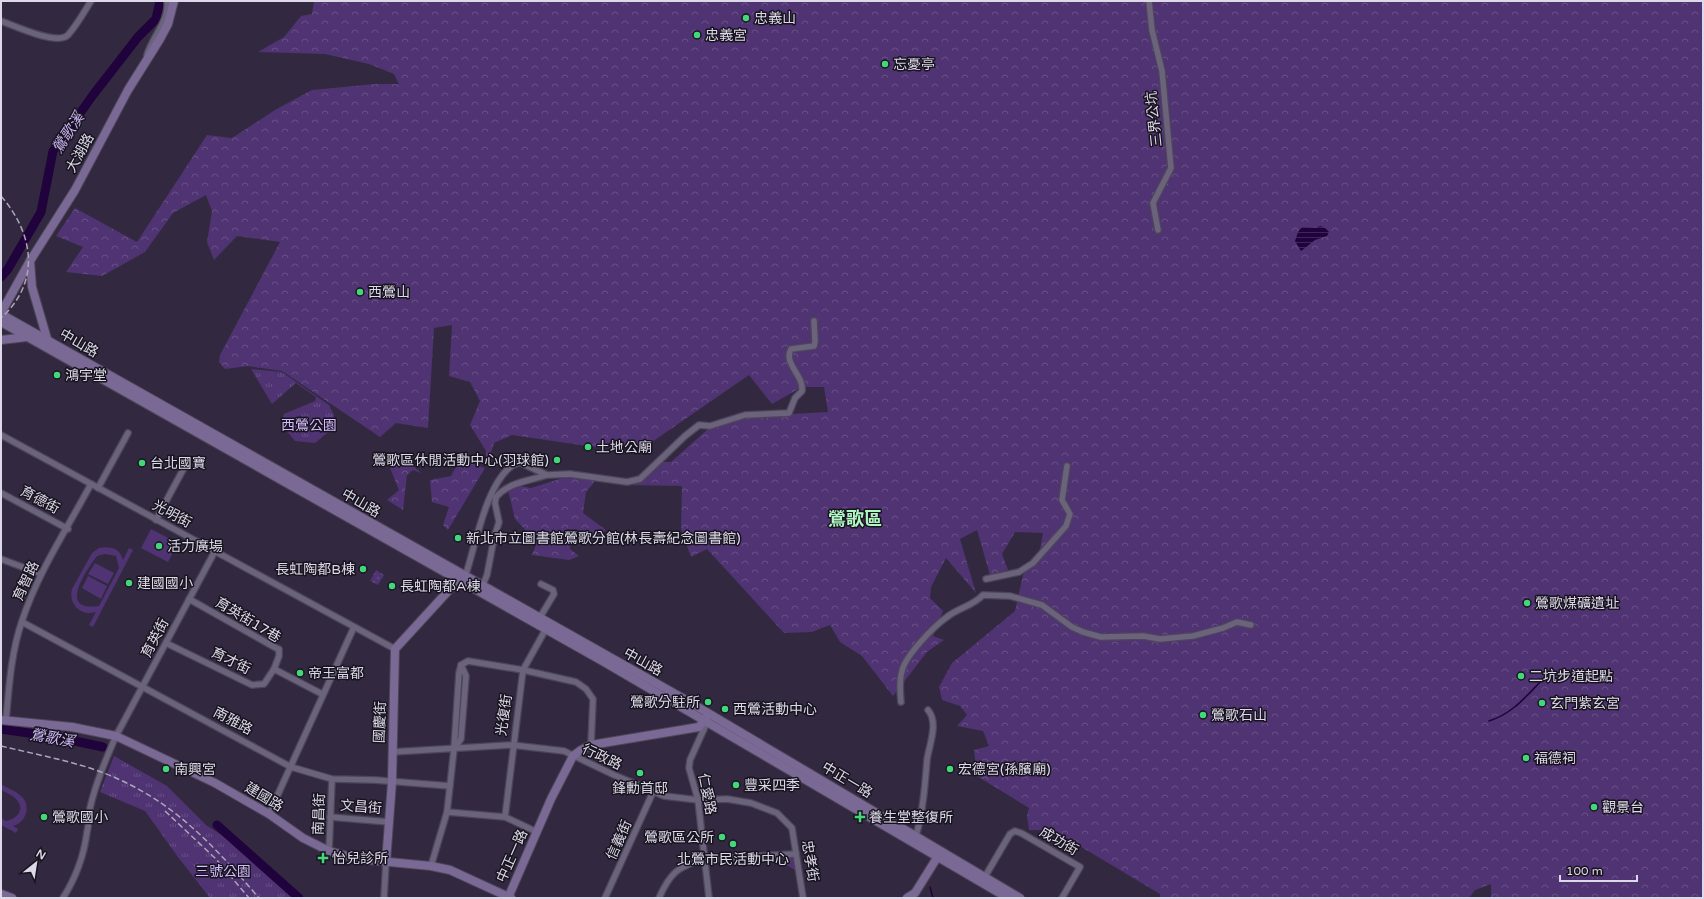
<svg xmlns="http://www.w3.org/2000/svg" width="1704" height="899" font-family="'Varela Round','Noto Sans TC',sans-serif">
  <defs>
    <pattern id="grass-dots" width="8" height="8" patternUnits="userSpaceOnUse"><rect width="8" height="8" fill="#4f3372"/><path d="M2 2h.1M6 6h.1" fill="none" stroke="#685086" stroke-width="1.8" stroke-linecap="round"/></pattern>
    <pattern id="forest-crowns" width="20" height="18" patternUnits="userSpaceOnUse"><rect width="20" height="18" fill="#4f3372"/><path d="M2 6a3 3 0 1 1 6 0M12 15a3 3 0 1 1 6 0" fill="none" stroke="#685086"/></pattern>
    <pattern id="park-tufts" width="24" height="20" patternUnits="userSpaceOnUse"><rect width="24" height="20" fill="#4f3372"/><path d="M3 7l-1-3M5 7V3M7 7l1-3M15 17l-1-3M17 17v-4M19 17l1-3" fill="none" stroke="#685086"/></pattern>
    <pattern id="water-rules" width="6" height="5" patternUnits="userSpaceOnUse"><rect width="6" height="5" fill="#20023c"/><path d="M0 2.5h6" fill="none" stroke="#402658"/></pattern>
  </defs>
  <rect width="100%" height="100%" fill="#322940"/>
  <!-- grass -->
  <path fill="url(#grass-dots)" d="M 376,570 L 384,575 L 378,585 L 370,581 Z"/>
  <!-- forest -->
  <g fill="url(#forest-crowns)">
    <path d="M 314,1 L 1703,1 L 1703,898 L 1491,898 L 1491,884 L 1475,890 L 1469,898 L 1160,898 L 1160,894 L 1053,830 L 1029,830 L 1027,816 L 1029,808 L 977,776 L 974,750 L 989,746 L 983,731 L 957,726 L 967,715 L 960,706 L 942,700 L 939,687 L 952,663 L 1015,611 L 1023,575 L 1040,550 L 1043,533 L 1015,532 L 1002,554 L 1008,570 L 990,575 L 977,530 L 960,539 L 976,593 L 946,558 L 931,587 L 930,598 L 943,611 L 933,636 L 944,640 L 927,652 L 893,696 L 862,656 L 840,642 L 830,625 L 812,632 L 784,633 L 707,549 L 691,557 L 681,529 L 682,486 L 628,485 L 659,462 L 671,462 L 716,422 L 772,415 L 828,412 L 824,387 L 802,387 L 772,404 L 749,375 L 649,444 L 601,448 L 512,435 L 494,443 L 486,467 L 486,451 L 470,425 L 480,401 L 470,382 L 449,376 L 452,325 L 434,328 L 428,428 L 396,423 L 380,437 L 282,371 L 248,366 L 225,369 L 219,362 L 220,355 L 280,242 L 237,236 L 214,260 L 207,242 L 212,211 L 206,195 L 173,213 L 145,252 L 102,276 L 66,272 L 83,247 L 56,236 L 75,208 L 137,242 L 207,135 L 232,138 L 275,110 L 312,90 L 375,84 L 399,84 L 394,74 L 369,64 L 325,54 L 258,52 L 284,37 L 301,16 L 312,14 Z"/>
    <path d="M 405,458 L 421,473 L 413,470 L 407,475 L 403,510 L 387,500 L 399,490 L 388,463 Z"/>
    <path d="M 460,459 L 485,468 L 448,530 L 443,525 L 449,507 L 432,502 L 430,480 L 451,476 Z"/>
    <path d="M 572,475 L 597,479 L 586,492 L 583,513 L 606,530 L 591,540 L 571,538 L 570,549 L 579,556 L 569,560 L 532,555 L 537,542 L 515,519 L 508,490 L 515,485 L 531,488 Z"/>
  </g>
  <!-- park -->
  <g fill="url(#park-tufts)">
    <path d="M 251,369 L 282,372 L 329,405 L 334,415 L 334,421 L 327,433 L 315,443 L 295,441 L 282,425 L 284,414 L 315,401 L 316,397 L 296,383 L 272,404 Z"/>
    <path d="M 114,756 L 167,786 L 206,825 L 229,840 L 294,898 L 210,898 L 178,857 L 145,811 L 100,792 Z"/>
    <path d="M 784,858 L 794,858 L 796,871 L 787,865 Z"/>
  </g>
  <!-- garden -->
  <g fill="#4f3372" fill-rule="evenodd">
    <path d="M 151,529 L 178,543 L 168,562 L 141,548 Z"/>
    <path d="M 99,548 C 110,546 120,548 123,560 L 129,548 L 133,550 L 93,627 L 89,625 L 96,612 C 81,617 68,604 72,589 L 92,553 ZM 105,554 L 116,556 L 119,568 L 99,606 C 58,612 85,572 97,556 Z"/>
    <path d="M 95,563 L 114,573 L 108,584 L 88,574 Z"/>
    <path d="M 88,576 L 107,586 L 101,599 L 82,588 Z"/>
    <path d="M 1,784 C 7,788 16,791 21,796 C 32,805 26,823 13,826 L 18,829 L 16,833 L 1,825 L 1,818 L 6,821 C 18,819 26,808 15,798 C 12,795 5,792 1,790 Z"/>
  </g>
  <!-- water -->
  <path fill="url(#water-rules)" d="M 1320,226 L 1325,228 L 1329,232 L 1327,236 L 1315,240 L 1301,251 L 1295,241 L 1298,232 L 1302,227 L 1316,228 Z"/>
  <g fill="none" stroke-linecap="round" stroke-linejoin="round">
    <!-- stream -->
    <g stroke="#20023c" stroke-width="1.5">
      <path d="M 1489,721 C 1514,713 1527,695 1545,677"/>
      <path d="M 930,887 L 933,898"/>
    </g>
    <!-- river -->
    <g stroke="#20023c" stroke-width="9">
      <path d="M 1,277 L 8,269 L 41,212 L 53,151 L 93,95 L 138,37 L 156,19 L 160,1"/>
      <path d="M 1,729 L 56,737 L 103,747"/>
      <path d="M 217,825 L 299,898"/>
    </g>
    <defs>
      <g id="street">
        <path d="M 1149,1 L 1152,30 L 1162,71 L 1171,168 L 1153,203 L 1158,230"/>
        <path d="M 1,21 C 15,26 57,46 68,35 C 77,25 84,12 91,1"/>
        <path d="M 147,55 C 152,37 170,20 167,1"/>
        <path d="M 1,435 L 395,649"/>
        <path d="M 521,463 L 547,475 L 570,474 L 627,482 L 640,479 L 685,436 L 699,425 L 710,426 L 745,415 L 789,413 L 795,398 L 802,391 C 804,375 783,364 791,349 L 814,346 L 815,342 L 814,321"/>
        <path d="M 98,488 L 128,433"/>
        <path d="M 1,493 L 68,529"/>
        <path d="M 156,520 L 185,466"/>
        <path d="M 1,559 L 41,574"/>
        <path d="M 465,577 C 475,548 486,483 512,466 C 517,462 528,461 535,459"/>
        <path d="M 986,579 L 1019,572 L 1033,563 L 1066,526 L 1070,514 L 1062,500 L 1067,466"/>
        <path d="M 482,587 L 487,575 L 494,538 L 499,522 L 495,503 L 496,497 C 509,482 529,481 547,475"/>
        <path d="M 189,599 L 276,648 L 279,649 L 279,656 L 274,669"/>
        <path d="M 539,619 L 554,594 L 553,590 L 541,584"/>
        <path d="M 22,622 L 291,767 L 332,779 L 375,780 L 450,786"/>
        <path d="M 166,643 L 252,685 L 264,684 L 274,669 L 322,694"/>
        <path d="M 901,702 C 900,692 899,681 902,671 C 905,656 934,626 947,617 C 958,608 973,606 983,595 L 1010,596 L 1042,605 L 1072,627 L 1083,632 L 1101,637 L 1143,636 L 1160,639 L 1193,636 L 1223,628 L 1237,622 L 1251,625"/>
        <path d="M 6,720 C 9,687 11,653 22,621 C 38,572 67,529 91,484"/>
        <path d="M 708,720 L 690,760 L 689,768 L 698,800 L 709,898"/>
        <path d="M 454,749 L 461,739 L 466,676 L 461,665"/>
        <path d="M 392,752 L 512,745 L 564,751 L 614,775 L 664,796 L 698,800 L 727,799 L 751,803 L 777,813 L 792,828 L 803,898"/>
        <path d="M 447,812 L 505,817 L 537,832"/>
        <path d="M 269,814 L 354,627"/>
        <path d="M 330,817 L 389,822"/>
        <path d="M 505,817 L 523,670 L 547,627"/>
        <path d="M 916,836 C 923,811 925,786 927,760 C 929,745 939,723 928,710"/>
        <path d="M 329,851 L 332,779"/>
        <path d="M 431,866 L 447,812 L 454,749 L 459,673 L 461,665 L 468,661 L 523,670 L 576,682 L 586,689 L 593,699 L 591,745"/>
        <path d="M 983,880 L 1010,834 L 1015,831 L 1021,833 L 1080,867 L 1062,898"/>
        <path d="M 63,898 C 75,879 84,855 87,832 C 89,824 89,816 90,808 C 96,782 106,759 116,736 L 215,551"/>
        <path d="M 384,898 L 386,862"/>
        <path d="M 605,898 L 653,792"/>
        <path d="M 659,898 C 670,873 678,866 705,859 L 796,854"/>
      </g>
      <g id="secondary">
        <path d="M 30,261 L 32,287 L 48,342"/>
        <path d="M 1,313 L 30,261 L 75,190 L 128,90 L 160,39 L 168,24 L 174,1"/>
        <path d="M 1,314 L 686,700 L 1020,898"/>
        <path d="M 1,322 L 604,662 L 1008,898"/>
        <path d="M 1,340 L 27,337"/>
        <path d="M 1,720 L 72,727 L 116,736 L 215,783 L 269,814 L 303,838 L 329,851 L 358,859 L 431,866 L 450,870 L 511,898"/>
        <path d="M 386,862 L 392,782 L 395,649 L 450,589 L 456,579"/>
        <path d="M 1,894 L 12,898"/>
        <path d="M 508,898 L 551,799 L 573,756 L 581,750 L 591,745 L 699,727 L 707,716"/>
        <path d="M 907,898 L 915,893 L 940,853"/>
      </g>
    </defs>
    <!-- street casing -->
    <use href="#street" stroke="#4d4658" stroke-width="8"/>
    <!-- secondary casing -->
    <use href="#secondary" stroke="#4d4658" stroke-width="10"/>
    <!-- street -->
    <use href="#street" stroke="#6b627b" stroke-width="5.5"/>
    <!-- secondary -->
    <use href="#secondary" stroke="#796994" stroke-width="8"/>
    <!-- rail -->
    <g stroke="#aca6b7" stroke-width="1.5" stroke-dasharray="6 3" stroke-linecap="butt">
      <path d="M 1,196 C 34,234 41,282 1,318"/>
      <path d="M 1,746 C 30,753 61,759 90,768 C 167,794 208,839 259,898"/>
      <path d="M 165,811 L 216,859 L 249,898"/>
    </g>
  </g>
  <!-- markers -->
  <g fill="#44d77a" stroke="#18141f" stroke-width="1.5">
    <circle cx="746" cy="18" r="4"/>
    <circle cx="697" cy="35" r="4"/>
    <circle cx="885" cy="64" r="4"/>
    <circle cx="360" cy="292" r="4"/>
    <circle cx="57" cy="375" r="4"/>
    <circle cx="588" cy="447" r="4"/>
    <circle cx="557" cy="460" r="4"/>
    <circle cx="142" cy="463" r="4"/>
    <circle cx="458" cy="538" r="4"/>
    <circle cx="159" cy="546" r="4"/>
    <circle cx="363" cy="569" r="4"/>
    <circle cx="129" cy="583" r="4"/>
    <circle cx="392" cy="586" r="4"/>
    <circle cx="1527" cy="603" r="4"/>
    <circle cx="300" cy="673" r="4"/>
    <circle cx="1521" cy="676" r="4"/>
    <circle cx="708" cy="702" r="4"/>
    <circle cx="1542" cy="703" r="4"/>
    <circle cx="725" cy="709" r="4"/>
    <circle cx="1203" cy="715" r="4"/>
    <circle cx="1526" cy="758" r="4"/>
    <circle cx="166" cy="769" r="4"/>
    <circle cx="950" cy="769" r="4"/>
    <circle cx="640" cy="773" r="4"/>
    <circle cx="736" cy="785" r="4"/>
    <circle cx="1594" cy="807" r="4"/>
    <circle cx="44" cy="817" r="4"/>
    <path d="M858 811h4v4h4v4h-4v4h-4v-4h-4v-4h4z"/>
    <circle cx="722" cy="837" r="4"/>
    <circle cx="733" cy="844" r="4"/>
    <path d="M321 852h4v4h4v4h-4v4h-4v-4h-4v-4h4z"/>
  </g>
  <g text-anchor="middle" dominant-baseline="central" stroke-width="3" stroke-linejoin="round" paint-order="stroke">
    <!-- poi labels -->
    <g font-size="14" fill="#ded9e8" stroke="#18141f" text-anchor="start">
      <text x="754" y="18">忠義山</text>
      <text x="705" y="35">忠義宮</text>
      <text x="893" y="64">忘憂亭</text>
      <text x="368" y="292">西鶯山</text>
      <text x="65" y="375">鴻宇堂</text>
      <text x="596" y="447">土地公廟</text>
      <text x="549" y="460" text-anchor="end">鶯歌區休閒活動中心(羽球館)</text>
      <text x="150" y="463">台北國寶</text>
      <text x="466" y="538">新北市立圖書館鶯歌分館(林長壽紀念圖書館)</text>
      <text x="167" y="546">活力廣場</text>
      <text x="355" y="569" text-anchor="end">長虹陶都B棟</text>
      <text x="137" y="583">建國國小</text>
      <text x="400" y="586">長虹陶都A棟</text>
      <text x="1535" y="603">鶯歌煤礦遺址</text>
      <text x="308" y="673">帝王富都</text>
      <text x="1529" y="676">二坑步道起點</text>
      <text x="700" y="702" text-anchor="end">鶯歌分駐所</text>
      <text x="1550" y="703">玄門紫玄宮</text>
      <text x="733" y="709">西鶯活動中心</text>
      <text x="1211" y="715">鶯歌石山</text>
      <text x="1534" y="758">福德祠</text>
      <text x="174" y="769">南興宮</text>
      <text x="958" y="769">宏德宮(孫臏廟)</text>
      <text x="744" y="785">豐采四季</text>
      <text x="640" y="788" text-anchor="middle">鋒勳首邸</text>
      <text x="1602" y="807">觀景台</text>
      <text x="52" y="817">鶯歌國小</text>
      <text x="869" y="817">養生堂整復所</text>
      <text x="714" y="837" text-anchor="end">鶯歌區公所</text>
      <text x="332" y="858">怡兒診所</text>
      <text x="733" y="859" text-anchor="middle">北鶯市民活動中心</text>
    </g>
    <!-- street labels -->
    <g font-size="14" fill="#ded9e8" stroke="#18141f">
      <text transform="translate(1154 119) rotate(-96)">三界公坑</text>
      <text transform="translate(80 153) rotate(-61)">大湖路</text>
      <text transform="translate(79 343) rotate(30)">中山路</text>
      <text transform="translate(40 500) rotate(28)">育德街</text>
      <text transform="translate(361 503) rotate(30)">中山路</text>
      <text transform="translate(172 514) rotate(28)">光明街</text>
      <text transform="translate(26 581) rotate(-65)">育智路</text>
      <text transform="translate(248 620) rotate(31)">育英街17巷</text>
      <text transform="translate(155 638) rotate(-62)">育英街</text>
      <text transform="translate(231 661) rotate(26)">育才街</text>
      <text transform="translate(643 662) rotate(29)">中山路</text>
      <text transform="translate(504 715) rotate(-82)">光復街</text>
      <text transform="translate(233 721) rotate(28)">南雅路</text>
      <text transform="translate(380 722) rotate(-88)">國慶街</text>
      <text transform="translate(602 757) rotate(25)">行政路</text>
      <text transform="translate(847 780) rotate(31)">中正一路</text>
      <text transform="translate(707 794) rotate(79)">仁愛路</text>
      <text transform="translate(264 797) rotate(31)">建國路</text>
      <text transform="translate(361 807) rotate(5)">文昌街</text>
      <text transform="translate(319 814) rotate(-88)">南昌街</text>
      <text transform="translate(619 840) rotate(-66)">信義街</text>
      <text transform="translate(1059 841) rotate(30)">成功街</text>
      <text transform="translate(512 856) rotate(-66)">中正一路</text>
      <text transform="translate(810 861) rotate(81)">忠孝街</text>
    </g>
    <!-- park labels -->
    <g font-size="14" fill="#d4bbfd" stroke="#18141f">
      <text x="309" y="425">西鶯公園</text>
      <text x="223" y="871">三號公園</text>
    </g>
    <!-- water labels -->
    <g font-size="15" font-style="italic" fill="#ceb6f7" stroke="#18141f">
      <text transform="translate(68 133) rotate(-57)">鶯歌溪</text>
      <text transform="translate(52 738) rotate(10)">鶯歌溪</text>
    </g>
    <!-- district labels -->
    <g font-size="18" font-weight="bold" fill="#b1f7c2" stroke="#18141f">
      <text x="855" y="519">鶯歌區</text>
    </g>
  </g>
  <!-- border -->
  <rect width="1704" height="899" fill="none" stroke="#ded9e8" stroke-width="4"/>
  <!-- north arrow -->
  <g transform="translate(36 863) rotate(30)" stroke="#18141f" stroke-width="3" paint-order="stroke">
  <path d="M0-3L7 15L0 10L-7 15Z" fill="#ded9e8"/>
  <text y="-6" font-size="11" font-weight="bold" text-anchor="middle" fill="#ded9e8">N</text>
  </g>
  <!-- scale -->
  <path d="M1560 875v6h77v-6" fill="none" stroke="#ded9e8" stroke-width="2"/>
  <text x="1566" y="875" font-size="12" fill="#ded9e8" stroke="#18141f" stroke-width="3" paint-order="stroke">100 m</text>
</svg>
